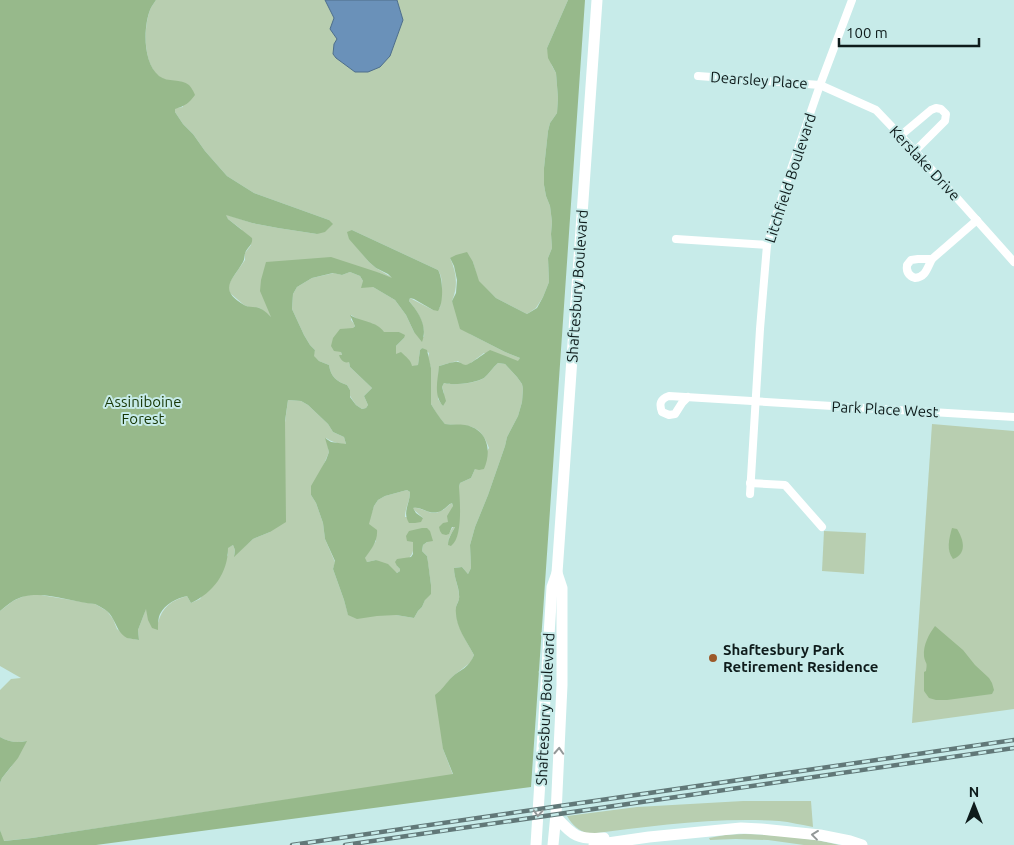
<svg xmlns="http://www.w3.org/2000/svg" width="1014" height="845" font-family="Ubuntu,sans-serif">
  <rect width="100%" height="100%" fill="#c7ebe9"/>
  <!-- green -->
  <g fill="#b8ceb0">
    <path d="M 156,0 L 325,0 L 334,18 L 330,29 L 337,39 L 334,44 L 333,54 L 336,58 L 355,72 L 390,56 L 403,20 L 397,0 L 568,0 L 547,48 L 552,66 L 556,73 L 558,98 L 557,113 L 550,123 L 548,131 L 544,168 L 544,185 L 546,196 L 550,206 L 552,222 L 551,234 L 552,248 L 548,258 L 549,282 L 543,297 L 536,308 L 527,314 L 496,298 L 478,281 L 473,262 L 450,258 C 457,273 458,287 452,301 L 470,334 L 505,352 L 520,358 L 519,362 L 484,353 L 468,365 L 463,365 L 458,361 L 453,362 L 439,366 L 438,399 L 443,406 L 444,393 L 442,387 L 444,383 C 452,386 477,383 484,378 C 489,374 493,367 498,363 L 505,364 L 517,377 L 522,384 L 523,389 L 522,402 L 518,416 L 507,437 L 505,446 L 488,495 L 475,527 L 470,545 L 471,568 L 468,574 L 462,567 L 454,568 C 454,579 459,586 459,596 C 460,600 457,603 456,607 C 455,625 466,640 474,655 L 471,662 L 452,677 L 441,691 L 443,749 L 453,775 L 32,838 L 3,841 L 0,830 L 0,783 L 2,778 L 11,767 L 26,741 C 15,743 9,742 0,737 L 0,690 L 11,679 L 21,678 L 0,666 L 0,611 L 13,601 L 24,596 L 35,594 L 95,604 L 107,611 L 113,619 L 117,629 L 128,638 L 139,640 L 138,630 L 144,614 L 146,607 L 158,623 C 162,607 172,600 187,596 L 191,603 L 200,599 L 228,555 L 227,548 L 233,545 L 235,550 L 234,556 L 253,539 L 270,532 L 288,400 L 301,401 L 308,405 L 328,424 L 333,432 L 344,437 L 346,444 C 338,444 333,442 326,438 L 329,452 L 311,495 L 316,503 L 323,523 L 325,539 L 335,562 L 333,569 L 344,600 L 348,614 L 396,615 L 414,618 L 418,611 L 422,607 L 431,585 L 427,556 L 422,551 L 423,545 L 427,542 L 413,542 C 415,557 409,558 397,566 L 400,569 L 400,571 L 397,573 L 376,560 L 367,562 L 364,559 L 376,541 L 368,524 L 374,506 L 378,500 L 385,496 L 407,490 L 410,492 C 410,501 405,508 405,517 L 423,518 L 412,508 C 423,506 429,517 441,511 C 446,509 448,505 452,503 L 453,506 L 449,522 L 449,533 L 453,527 L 455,527 L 449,538 L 448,545 L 458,532 L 459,517 L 459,487 L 460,483 L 471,478 L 475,469 L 489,448 C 479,421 468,427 445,424 L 438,416 L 431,404 L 431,368 L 428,358 L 429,353 L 422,348 L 420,350 L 418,365 L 412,367 L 396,355 L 396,346 L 404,338 L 399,332 L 383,332 L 373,324 L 359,320 L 351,315 L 351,320 L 355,325 L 341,352 L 342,355 L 339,355 L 349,362 L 350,367 L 372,388 L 364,396 L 368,405 L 366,408 L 362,409 L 356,405 L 350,396 L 350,390 L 347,385 C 336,381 331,377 329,365 L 319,361 L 313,356 L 315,350 L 310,345 L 304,335 L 292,309 L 293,294 L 297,287 L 312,278 L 334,273 L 342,275 L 350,272 L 360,276 L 363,281 L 395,300 L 406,315 L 414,332 L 424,337 C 425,323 418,312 409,301 L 410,298 L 433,310 L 440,308 C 441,296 445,281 438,270 L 352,230 L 355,245 L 369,262 L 376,268 L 393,278 L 390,278 L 380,273 L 266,262 L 272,318 L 260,308 L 249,307 L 244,305 L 230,293 L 228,287 L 231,280 L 245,260 L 245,253 L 251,245 L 241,229 L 228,219 L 225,214 L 252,223 L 278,228 L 317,234 L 329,220 L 254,193 L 227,176 L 205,151 L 193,134 L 183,124 L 175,112 L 175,108 L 183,107 L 181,82 C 174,81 167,81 161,78 C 143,66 143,29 150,10 C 151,7 154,3 156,0 Z"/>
    <path d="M 932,424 L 1014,431 L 1014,709 L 912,723 Z"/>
    <path d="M 824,531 L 866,533 L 864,574 L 822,571 Z"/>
    <path d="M 743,801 L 811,801 L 813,827 C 802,825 790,822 779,821 C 715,817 652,826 589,834 C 578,830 573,826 567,816 L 637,807 Z"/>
    <path d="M 744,834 C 775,835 808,837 839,845 L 804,845 L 768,840 L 736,839 L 710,840 L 709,838 L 725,835 Z"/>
  </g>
  <!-- forest -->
  <g fill="#97b98b">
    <path d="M 0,0 L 156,0 C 154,3 151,7 150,10 C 143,28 143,63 159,76 C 168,83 181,78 189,85 C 191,87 194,92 195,95 C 189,103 185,106 175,109 L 175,112 L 183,124 L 193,134 L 205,151 L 227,176 L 254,193 L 329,220 L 333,224 L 325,232 L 317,234 L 278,228 L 252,223 L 226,215 L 228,219 L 252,238 C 253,244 249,246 246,251 C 244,255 245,258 243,262 C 233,280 217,289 244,305 C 249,308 254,306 259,308 C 263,309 268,314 271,317 L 260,291 L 261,280 L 266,262 L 331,257 L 380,273 L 392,278 L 388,274 L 376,268 L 369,262 L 349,239 L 347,232 L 352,230 L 438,270 C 443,278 444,303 438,311 L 433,310 L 414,299 L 410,298 L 409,301 C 419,313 428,326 422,342 L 414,332 L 406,315 L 395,300 L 373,287 L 361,288 L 363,281 L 360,276 L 350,272 L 342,275 L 333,273 L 312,278 L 297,287 L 293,294 L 292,309 L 304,335 L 310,345 L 315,350 L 314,356 L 319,361 L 329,365 C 331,377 336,381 347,385 L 350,390 L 350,397 L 356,405 L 362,409 L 366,408 L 368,405 L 364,396 L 372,388 L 350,367 L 349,362 C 344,364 340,359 339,355 L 342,355 L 341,352 L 334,351 L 331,346 L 333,338 L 340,329 L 353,328 L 355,326 L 350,315 C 361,322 377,321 384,332 L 399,332 L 405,335 L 404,338 L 396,346 L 396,354 L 401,352 C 406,357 411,360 412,366 L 418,365 L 420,350 L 422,348 L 427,350 L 431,368 L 431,404 C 435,411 439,417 445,424 C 452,425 459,424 465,425 C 488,429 492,451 484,469 L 479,470 L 475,469 L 471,478 L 460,483 L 459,487 C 460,501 463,538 451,546 L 448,545 C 448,538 452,533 455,527 L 452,527 L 449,534 L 446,535 L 442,534 L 440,531 L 439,527 L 443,523 L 448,522 L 447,516 L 453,506 L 452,503 C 447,505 444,511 438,512 C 428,515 422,506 413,508 L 416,513 L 423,518 L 421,522 L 415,523 L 409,523 C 402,512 410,504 410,492 L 407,490 L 385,496 L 378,500 L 374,506 L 369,524 L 377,530 C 378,541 371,550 365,558 L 367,562 L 376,560 L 388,564 L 397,573 L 400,571 L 400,569 L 397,566 L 395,562 L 397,559 L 411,557 L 413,554 L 413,542 L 407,541 L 406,536 L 409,531 L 422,528 L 427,528 L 430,531 L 433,541 L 427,542 L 423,545 L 422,551 L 427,556 L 428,562 L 431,585 L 431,594 L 425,600 L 422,607 L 418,611 L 414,618 L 396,615 L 377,616 L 357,619 L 348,615 L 344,600 L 333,569 L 335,561 L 325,539 L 323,523 L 316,503 L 311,495 L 311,486 L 326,460 L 329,452 L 325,438 L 331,442 L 346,444 L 344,437 L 333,432 L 328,424 L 308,405 L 301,401 L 288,400 L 285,421 L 286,522 L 270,532 L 253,539 L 234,557 L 235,550 L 233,545 L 228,548 C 228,573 213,593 191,603 L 187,596 C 177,598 165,604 160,614 C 158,618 158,625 158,630 L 152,628 L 148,620 L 146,609 L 138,630 L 139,640 C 135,639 130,639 127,638 C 119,634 117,626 113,619 C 109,611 103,608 95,604 C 68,602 37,587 13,601 C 8,604 4,608 0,611 Z"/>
    <path d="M 568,0 L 585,0 L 531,787 L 96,845 L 0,845 L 0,830 L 4,841 L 32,838 L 453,774 L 443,749 L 435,695 C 442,690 446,683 452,677 C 461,669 469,668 474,655 C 466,640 454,625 456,607 C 457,603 460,600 459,595 C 459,586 454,579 454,568 L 462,567 L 468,574 L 471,568 L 470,545 L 475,527 L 488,495 L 505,446 L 507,437 L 518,416 L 522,402 L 523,389 L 522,384 L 517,377 L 505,364 L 498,363 C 493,367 489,374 484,378 C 476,383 452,386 444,383 L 442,387 L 446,401 L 443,406 C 433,395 438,380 439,366 C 444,365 450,362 455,362 C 460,361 462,365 466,365 C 469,365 485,353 490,350 L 518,361 L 520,358 L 505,352 L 460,329 L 452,301 L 456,293 L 457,280 L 454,266 L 450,258 L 456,255 L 467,252 L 473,262 L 479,281 L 496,298 L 527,314 L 537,308 L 543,297 L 549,282 L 548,258 L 552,248 L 551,234 L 552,222 L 550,206 L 546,196 L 544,185 L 544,168 L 548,131 L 550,123 L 557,113 L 558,98 L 556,73 L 548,58 L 547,48 Z"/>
    <path d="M 952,528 L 957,529 C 964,540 967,554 953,559 C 946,550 949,539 952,528 Z"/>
    <path d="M 935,626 L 963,650 L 975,665 L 989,678 L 992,683 L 994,690 L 992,694 L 947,700 L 936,700 L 929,698 L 924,691 L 924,672 L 926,671 C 928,661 925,664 924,656 C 923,645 929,634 935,626 Z"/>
    <path d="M 0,737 C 9,742 16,743 27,741 L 18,758 L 2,778 L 0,783 Z"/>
  </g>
  <!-- water -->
  <path fill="#6a91b9" stroke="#4e6e8a" d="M 325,0 L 397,0 L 403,20 L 390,56 L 380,67 L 368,72 L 355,72 L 336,58 L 333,54 L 334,44 L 337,39 L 330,29 L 334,18 Z"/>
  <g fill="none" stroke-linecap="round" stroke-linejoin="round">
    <!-- street -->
    <g stroke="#fff" stroke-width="8">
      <path d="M 698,76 L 820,85 L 876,110 L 915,151 L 1014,262"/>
      <path d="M 900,136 L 931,110 L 936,108 L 941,109 L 946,114 L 945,121 L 915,151"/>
      <path d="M 676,239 L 767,245"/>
      <path d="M 918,259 L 932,259 C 927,268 926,277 915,278 C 909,276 906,272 907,265 L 911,260 Z"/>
      <path d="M 932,259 L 977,220"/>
      <path d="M 688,397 L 682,403 L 675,414 L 669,415 L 662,412 C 659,404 660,399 669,396 L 1014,417"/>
      <path d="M 750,483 L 785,485 L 822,527"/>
      <path d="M 750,494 L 760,329 L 767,245 L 789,175 L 820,85 L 852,0"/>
    </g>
    <!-- secondary -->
    <g stroke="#fff" stroke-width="11">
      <path d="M 556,817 C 573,836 578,840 604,838"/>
      <path d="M 536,845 L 552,587 L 557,573 L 597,0"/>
      <path d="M 553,845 L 556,814 L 562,685 L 562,588 L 557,573"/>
      <path d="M 594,845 L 649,837 L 741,828 L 761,829 L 820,835 L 850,841 L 862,845"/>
    </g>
    <defs>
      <g id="rail">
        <path d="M 292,845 L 1014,740"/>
        <path d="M 345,845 L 1014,748"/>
      </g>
    </defs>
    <!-- rail casing -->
    <use href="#rail" stroke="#617878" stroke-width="4.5"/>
    <!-- rail -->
    <use href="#rail" stroke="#c7ebe9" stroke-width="2.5" stroke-dasharray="8" stroke-linecap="butt"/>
  </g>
  <!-- one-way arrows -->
  <defs><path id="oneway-chevron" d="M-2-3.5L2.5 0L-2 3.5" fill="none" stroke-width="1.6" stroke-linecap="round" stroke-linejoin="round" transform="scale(1.25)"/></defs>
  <g stroke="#939898">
    <use href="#oneway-chevron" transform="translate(559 751) rotate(-87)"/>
    <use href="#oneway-chevron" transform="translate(538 813) rotate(93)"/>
    <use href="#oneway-chevron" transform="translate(815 835) rotate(-173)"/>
  </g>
  <!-- markers -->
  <circle fill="#9c5929" stroke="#c7ebe9" stroke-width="2" cx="713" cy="658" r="5"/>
  <g text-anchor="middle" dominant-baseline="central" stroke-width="4" stroke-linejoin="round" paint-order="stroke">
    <!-- street labels -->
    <g font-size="15" fill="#0e1b1b" stroke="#c7ebe9">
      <text transform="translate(759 80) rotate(4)">Dearsley Place</text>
      <text transform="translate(925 163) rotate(47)">Kerslake Drive</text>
      <text transform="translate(790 178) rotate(-72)">Litchfield Boulevard</text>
      <text transform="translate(577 286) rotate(-86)">Shaftesbury Boulevard</text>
      <text transform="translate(885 409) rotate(3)">Park Place West</text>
      <text transform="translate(545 709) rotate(-87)">Shaftesbury Boulevard</text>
    </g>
    <!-- park labels -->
    <g font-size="15" fill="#173706" stroke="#c7ebe9">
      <text x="143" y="401">Assiniboine<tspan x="143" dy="17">Forest</tspan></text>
    </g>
    <!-- poi labels -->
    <g font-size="15" font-weight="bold" fill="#0e1b1b" stroke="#c7ebe9" text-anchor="start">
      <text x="723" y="649">Shaftesbury Park<tspan x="723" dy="17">Retirement Residence</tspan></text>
    </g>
  </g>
  <!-- north arrow -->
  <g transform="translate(974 805)" stroke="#c7ebe9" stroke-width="4" paint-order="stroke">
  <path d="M0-4L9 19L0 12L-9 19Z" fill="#0e1b1b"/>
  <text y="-8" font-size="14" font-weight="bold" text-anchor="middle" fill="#0e1b1b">N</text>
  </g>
  <!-- scale -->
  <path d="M839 38v8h140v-8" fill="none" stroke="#0e1b1b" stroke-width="2.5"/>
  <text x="846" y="38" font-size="15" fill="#0e1b1b" stroke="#c7ebe9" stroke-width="4" paint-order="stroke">100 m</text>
</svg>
